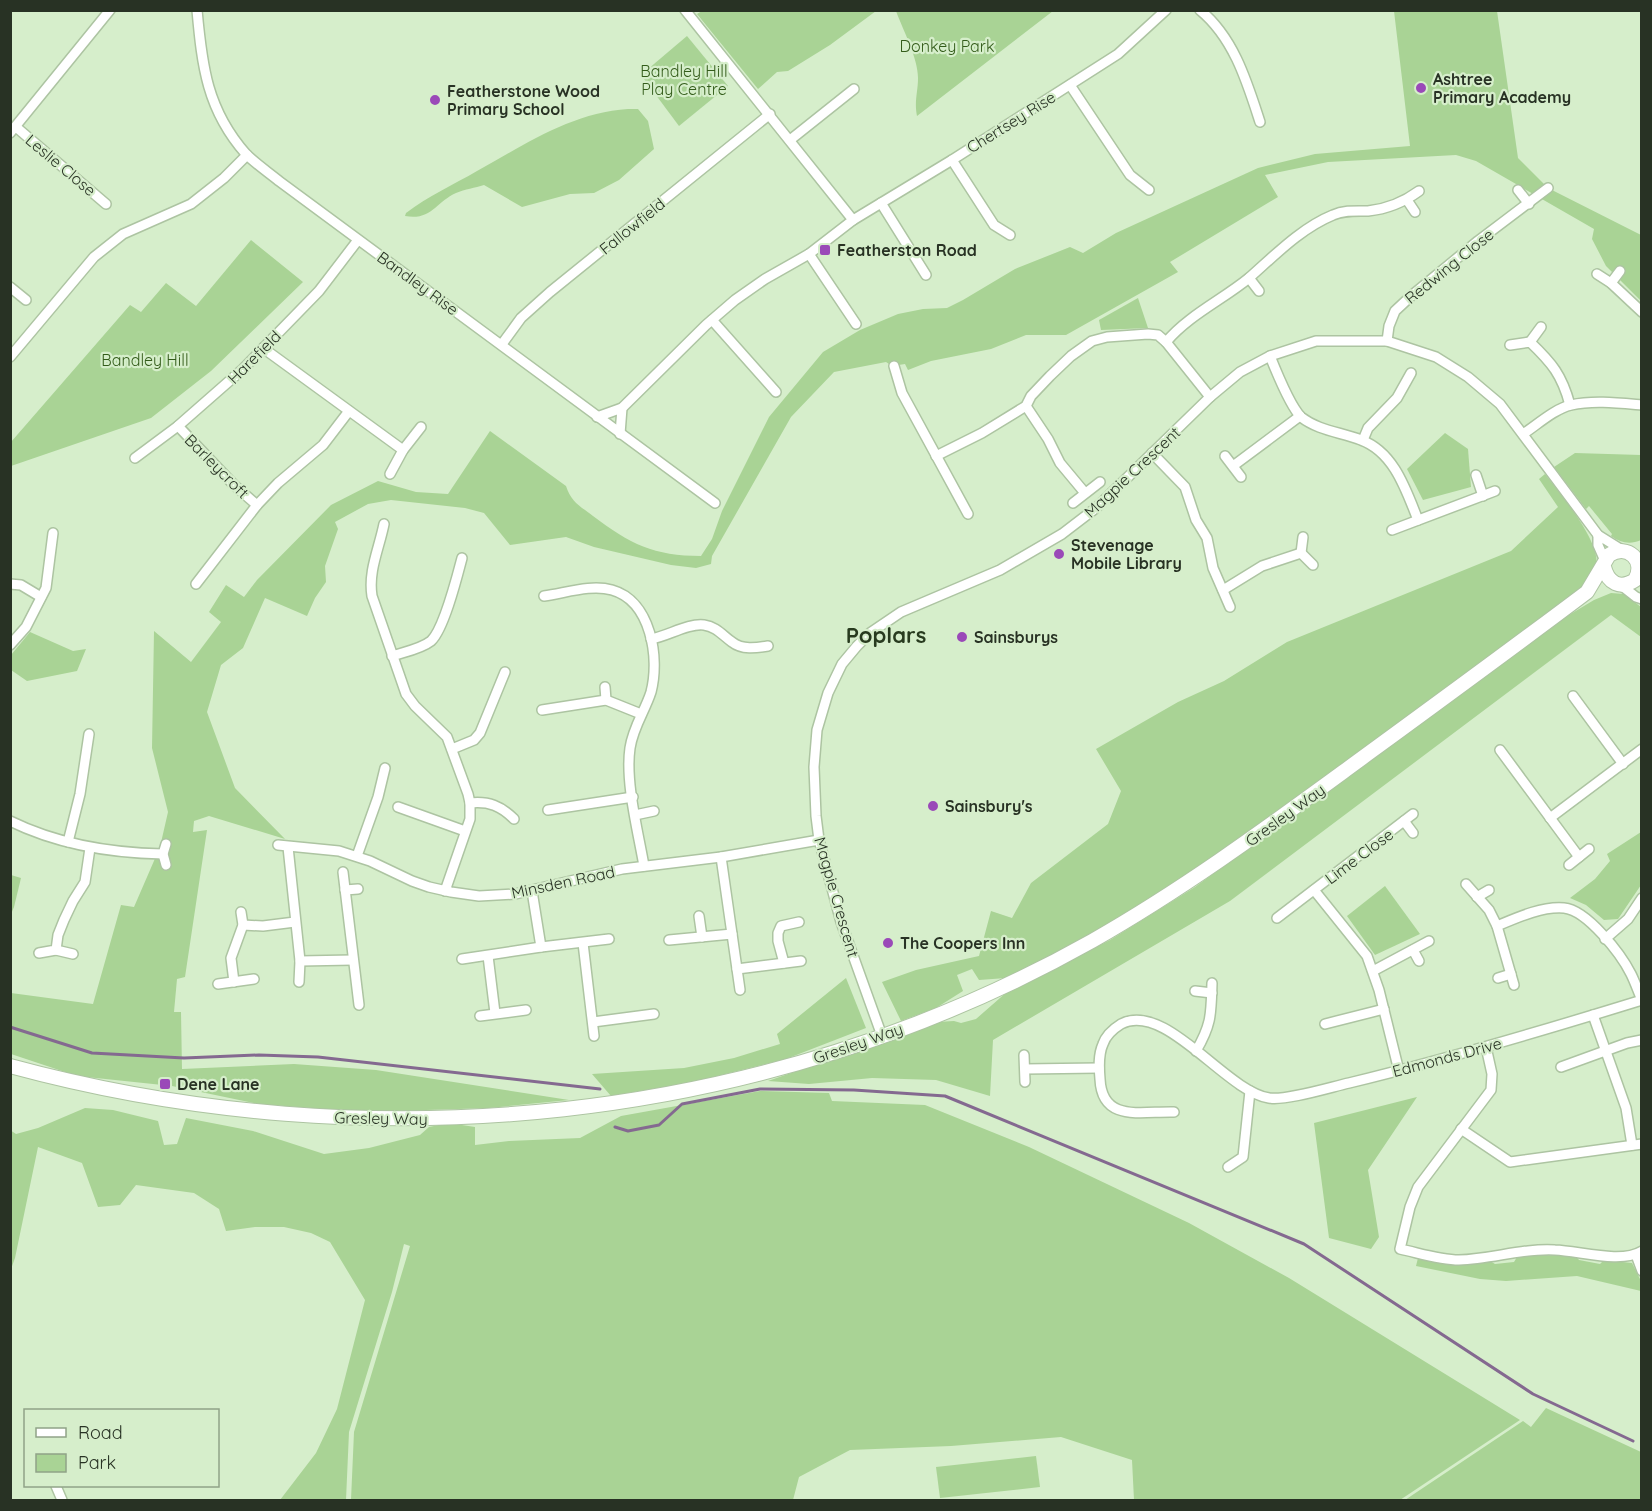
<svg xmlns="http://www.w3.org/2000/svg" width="1652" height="1511" font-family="Quicksand,sans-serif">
  <rect width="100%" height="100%" fill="#d6eecb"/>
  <!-- green -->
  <g fill="#a9d395">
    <path d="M 702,11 L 702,10 L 876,11 L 830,45 L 788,71 L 777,72 L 758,89 L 697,14 Z"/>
    <path d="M 896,11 L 1053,11 L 917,116 C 914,101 918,92 918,78 C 918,58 903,30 896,11 Z"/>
    <path d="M 1394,11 L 1497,11 L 1518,158 L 1548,188 L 1641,235 L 1641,301 L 1606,266 L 1592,239 L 1594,229 L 1476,161 L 1456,155 L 1328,162 L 1265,175 L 1278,197 L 1170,262 L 1178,272 L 1066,335 L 1026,335 L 991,349 L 931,361 L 908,370 L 905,364 L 892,366 L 886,362 L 834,372 L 791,417 L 712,556 L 711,564 L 696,568 L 671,565 L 594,547 L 566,537 L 510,545 L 484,513 L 465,508 L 391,500 L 368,504 L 335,522 L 338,529 L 325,566 L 326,582 L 315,598 L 307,616 L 265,598 L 243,648 L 221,665 L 207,712 L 235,788 L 285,839 L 209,816 L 194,821 L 193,832 L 207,830 L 185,977 L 177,979 L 174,1012 L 181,1012 L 182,1069 L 294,1064 L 376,1070 L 569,1100 L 489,1108 L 364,1112 L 258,1104 L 172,1086 L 77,1076 L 11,1054 L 11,993 L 93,1004 L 121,905 L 134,907 L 160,847 L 168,812 L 152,748 L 154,631 L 191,662 L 221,622 L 209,612 L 226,585 L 244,597 L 257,580 L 331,505 L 378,481 L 416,492 L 448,494 L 490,431 L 566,486 C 571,502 580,506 593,516 C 630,544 654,556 701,556 L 712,539 L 722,511 L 769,417 L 823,352 L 860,330 L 898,314 L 923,309 L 947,308 L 963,300 L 1015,269 L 1070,247 L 1083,253 L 1116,233 L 1258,168 L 1315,154 L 1410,146 Z"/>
    <path d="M 687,36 L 728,86 L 679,126 L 641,75 Z"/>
    <path d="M 628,109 L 638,109 L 648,121 L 654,149 L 619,180 L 594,193 L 570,194 L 522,207 L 484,185 C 475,188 465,189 456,193 C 436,202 431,221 405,216 L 406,213 C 428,196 453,185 477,171 C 524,145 573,112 628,109 Z"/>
    <path d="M 251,240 L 303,282 L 211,371 L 151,418 L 11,466 L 11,442 L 130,305 L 141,312 L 166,283 L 196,306 Z"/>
    <path d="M 1138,298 L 1148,328 L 1101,330 L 1099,320 Z"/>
    <path d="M 1445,433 L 1468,449 L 1471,487 L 1423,500 L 1407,469 Z"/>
    <path d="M 1575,453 L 1641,455 L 1641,540 C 1630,545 1621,543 1611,536 L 1612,534 L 1589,506 L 1586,509 L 1554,467 Z"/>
    <path d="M 1545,474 C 1560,493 1603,544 1596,568 C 1593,577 1585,584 1579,591 L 1263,824 L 1171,887 L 1067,948 L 1006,978 L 979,980 L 972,969 L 957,975 L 963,991 L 936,1008 L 901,1021 L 882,982 L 916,970 L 979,956 L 991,911 L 1012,918 L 1031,883 L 1108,824 L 1121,791 L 1096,749 L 1178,702 L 1224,681 L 1287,642 L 1511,551 L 1558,507 L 1539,479 Z"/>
    <path d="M 1611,593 L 1624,594 L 1641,607 L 1641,637 L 1611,615 L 1230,901 L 993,1040 L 990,1096 L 936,1080 L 872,1078 L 809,1084 L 768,1081 L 937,1022 L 954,1021 L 961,1023 L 976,1019 L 1008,991 L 1110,940 L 1195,887 L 1564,618 L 1594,600 Z"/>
    <path d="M 30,632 L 73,651 L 86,649 L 77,671 L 27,681 L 11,670 L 11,655 Z"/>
    <path d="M 1641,832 L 1641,885 L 1618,919 L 1604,920 L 1586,905 L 1570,898 L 1595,879 L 1610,861 L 1607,854 Z"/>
    <path d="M 11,875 L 21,878 L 14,907 L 11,914 Z"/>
    <path d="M 1385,886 L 1420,934 L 1375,955 L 1347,916 Z"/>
    <path d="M 846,978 L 866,1028 L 786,1059 L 693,1082 L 611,1096 L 592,1074 L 684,1068 L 734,1058 L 780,1044 L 777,1034 Z"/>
    <path d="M 760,1091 L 829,1093 L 832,1101 L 925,1105 L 1029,1147 L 1189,1223 L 1289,1278 L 1520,1420 L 1400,1500 L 1134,1500 L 1132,1460 L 1061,1437 L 951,1446 L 850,1450 L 799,1477 L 793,1500 L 351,1500 L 354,1432 L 410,1246 L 404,1244 L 392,1292 L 349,1432 L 346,1500 L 280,1500 L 316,1453 L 337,1409 L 365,1300 L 330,1242 L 311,1233 L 284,1227 L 255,1227 L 226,1231 L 219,1209 L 194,1193 L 136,1185 L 120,1205 L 98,1207 L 82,1163 L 38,1147 L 15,1258 L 11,1269 L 10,1130 L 16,1134 L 38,1128 L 85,1108 L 113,1110 L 158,1121 L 164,1145 L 177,1144 L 186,1118 L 253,1131 L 324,1154 L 369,1148 L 420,1135 L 429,1127 L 449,1123 L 475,1127 L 475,1145 L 509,1141 L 580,1138 L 621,1116 Z"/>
    <path d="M 1417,1097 L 1368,1170 L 1379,1237 L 1371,1249 L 1329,1238 L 1314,1123 Z"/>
    <path d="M 1544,1255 L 1576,1256 L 1579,1260 L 1600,1264 L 1604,1260 L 1632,1263 L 1641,1281 L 1641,1291 L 1577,1276 L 1506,1281 L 1480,1279 L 1416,1266 L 1418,1258 L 1457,1265 L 1490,1261 L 1495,1264 L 1514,1262 L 1517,1257 Z"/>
    <path d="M 1546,1408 L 1641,1452 L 1641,1500 L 1405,1500 L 1523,1421 L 1531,1427 Z"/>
    <path d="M 1036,1456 L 1040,1487 L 940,1498 L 936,1467 Z"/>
  </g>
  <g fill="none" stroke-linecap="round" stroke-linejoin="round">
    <!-- stream -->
    <g stroke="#846990" stroke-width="3">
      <path d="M 10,1027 L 92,1053 L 184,1058 L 259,1055 L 318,1057 L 600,1089"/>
      <path d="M 615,1127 L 628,1131 L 659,1125 L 682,1104 L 760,1089 L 854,1090 L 945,1096 L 1304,1244 L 1533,1394 L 1633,1441"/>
    </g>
    <defs>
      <g id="street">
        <path d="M 197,10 C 202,66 207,110 246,154 C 256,164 268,172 279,181 L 715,503"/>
        <path d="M 685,10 L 853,220"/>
        <path d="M 1200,10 C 1234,38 1247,82 1260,122"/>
        <path d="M 1070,85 L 1130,175 L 1149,190"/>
        <path d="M 16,127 L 106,204"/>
        <path d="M 10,133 L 110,10"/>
        <path d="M 790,140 L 854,89"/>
        <path d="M 952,160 L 994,225 L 1010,235"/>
        <path d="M 1518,190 L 1529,204"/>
        <path d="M 1407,200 L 1415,212"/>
        <path d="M 881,203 L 926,275"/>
        <path d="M 809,254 L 856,324"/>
        <path d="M 1597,274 L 1611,283 L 1642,312"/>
        <path d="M 1249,278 L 1259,291"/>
        <path d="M 1611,283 L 1620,271"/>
        <path d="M 10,287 L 26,300"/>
        <path d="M 712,320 L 776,392"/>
        <path d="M 1387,341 L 1389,326 L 1395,311 L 1410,297 L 1478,241 L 1548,188"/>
        <path d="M 1530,342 L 1541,327"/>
        <path d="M 502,344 L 521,318 L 550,292 L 770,114"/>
        <path d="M 1510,345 L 1530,342 C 1552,363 1562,375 1570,405"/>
        <path d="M 263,348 L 403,450"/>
        <path d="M 1270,356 C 1276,371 1290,406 1301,417 C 1319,431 1341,432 1361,440 C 1394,452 1406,490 1418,520"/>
        <path d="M 10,357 L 94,257 L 123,234 L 191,204 L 224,178 L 247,155"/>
        <path d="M 894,366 L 902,393 L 968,514"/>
        <path d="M 1210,397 L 1166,342 C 1189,315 1222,300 1249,278 C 1274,256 1301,228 1333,215 C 1344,210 1356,211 1368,211 C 1387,209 1404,202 1419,191"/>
        <path d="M 1026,406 L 1048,439 L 1060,463 L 1085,493"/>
        <path d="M 597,417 L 622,408 L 706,325 L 735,300 L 765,279 L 809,254 L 853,220 L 952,160 L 1118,54 L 1166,10"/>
        <path d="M 178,426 L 234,485 L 257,505"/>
        <path d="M 620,434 L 622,408"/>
        <path d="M 1523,434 C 1537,425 1554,409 1571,405 C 1593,400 1619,403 1642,405"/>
        <path d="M 1363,440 L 1368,428 L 1397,398 L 1411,373"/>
        <path d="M 1152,453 L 1185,487 L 1196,520 L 1207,538 L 1213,568 L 1230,607"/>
        <path d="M 936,456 L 982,433 L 1026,406 L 1031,396 L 1050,376 L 1071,356 L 1092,341 L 1107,337 L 1148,334 L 1158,335 L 1166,342"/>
        <path d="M 1225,456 L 1241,477"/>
        <path d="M 135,458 L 178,426 L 243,369 L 319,291 L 358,240"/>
        <path d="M 1233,466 L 1300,416"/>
        <path d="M 390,474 L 403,450 L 421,427"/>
        <path d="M 1476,475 L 1483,496"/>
        <path d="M 1073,503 L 1100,482"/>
        <path d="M 384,524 C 379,549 368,571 372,596 L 406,694 L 415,706 L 447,737 L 468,794 L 470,803 L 470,819 L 445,891"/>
        <path d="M 1392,530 L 1495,491"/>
        <path d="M 1598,535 L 1598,545 L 1605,561"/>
        <path d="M 1301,553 L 1303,537"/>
        <path d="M 10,584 L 21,585 L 41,597"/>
        <path d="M 196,584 L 257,505 L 278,483 L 323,445 L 349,411"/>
        <path d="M 1622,586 L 1636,597 L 1642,599"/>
        <path d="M 1223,590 L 1262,566 L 1301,553 L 1313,565"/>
        <path d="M 544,596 C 566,593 591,584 612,590 C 651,601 660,658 651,692 C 645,711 633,727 630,748 C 625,782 638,831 644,866"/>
        <path d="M 651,639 C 668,636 688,623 704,625 C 717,627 722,635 732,642 C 742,650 756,648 768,646"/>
        <path d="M 10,645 L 26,627 L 46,588 L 53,533"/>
        <path d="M 392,656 C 404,652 421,649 431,641 C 444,629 457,577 462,558"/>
        <path d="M 605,687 L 606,700"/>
        <path d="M 1573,696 L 1623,764"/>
        <path d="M 542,710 L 606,700 L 641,714"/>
        <path d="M 452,749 L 474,740 L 480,733 L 505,672"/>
        <path d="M 1500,750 L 1579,857"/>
        <path d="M 470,803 C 489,801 501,806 514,819"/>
        <path d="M 398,807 L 465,831"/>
        <path d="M 548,810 L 633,797"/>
        <path d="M 635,815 L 654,811"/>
        <path d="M 1550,818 L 1642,749"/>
        <path d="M 10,821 C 59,845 110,853 163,854"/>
        <path d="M 1404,821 L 1413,833"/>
        <path d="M 68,842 L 80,794 L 89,734"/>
        <path d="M 166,844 L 163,854 L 166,865"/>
        <path d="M 278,845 L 339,851 L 370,861 L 412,881 L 429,887 L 451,892 L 479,896 L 515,894 L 622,869 L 721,857 L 819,840"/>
        <path d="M 288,847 L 300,961 L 299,982"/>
        <path d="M 357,856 L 378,797 L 385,768"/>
        <path d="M 721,857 L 740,990"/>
        <path d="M 1569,865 L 1589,849"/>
        <path d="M 343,872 L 359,1005"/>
        <path d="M 1466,884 L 1489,910 L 1497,926 L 1514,985"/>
        <path d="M 345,890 L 358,889"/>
        <path d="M 1314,890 L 1367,956 L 1379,990 L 1399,1071"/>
        <path d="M 1477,897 L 1489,890"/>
        <path d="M 699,916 L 702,937"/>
        <path d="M 1277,918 L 1413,814"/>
        <path d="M 243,925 L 263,926 L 295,922"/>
        <path d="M 1497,926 C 1516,918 1542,906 1564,908 C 1587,910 1621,954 1631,974 C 1635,982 1638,991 1642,1000"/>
        <path d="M 1605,939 L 1628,919 L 1642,898"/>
        <path d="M 669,940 L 732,934"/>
        <path d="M 583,943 L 594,1036"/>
        <path d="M 541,947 L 609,939"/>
        <path d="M 56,950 L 73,954"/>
        <path d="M 1413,950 L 1419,961"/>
        <path d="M 39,953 L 56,950 L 58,935 L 64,920 L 73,901 L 85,882 L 90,848"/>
        <path d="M 488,956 L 495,1013"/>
        <path d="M 462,959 L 541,947 L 532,891"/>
        <path d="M 300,961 L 353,960"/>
        <path d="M 784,963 L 778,941 L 778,933 L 781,926 L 799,922"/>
        <path d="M 737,969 L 801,961"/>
        <path d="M 1373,971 L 1429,941"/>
        <path d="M 1498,978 L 1511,974"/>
        <path d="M 234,982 L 231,958 L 243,925 L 241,912"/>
        <path d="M 218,984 L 254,979"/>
        <path d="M 1195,991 L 1212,993"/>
        <path d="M 1593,1015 L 1626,1108 L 1632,1145"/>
        <path d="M 480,1016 L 526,1010"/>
        <path d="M 593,1022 L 654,1014"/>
        <path d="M 1325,1024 L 1384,1009"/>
        <path d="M 882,1036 L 841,922 L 819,840 L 816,816 L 814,767 L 817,730 L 828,693 L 842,664 L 857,646 L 870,633 L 901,612 L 1000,570 L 1062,534 L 1096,508 L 1210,397 L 1240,372 L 1270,356 L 1316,341 L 1387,341 L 1436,357 L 1468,377 L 1500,404 L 1598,535 L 1622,550"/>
        <path d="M 1486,1047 L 1492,1074 L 1491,1090 L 1418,1187 L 1410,1207 L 1400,1249 C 1419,1253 1440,1260 1459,1260 C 1492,1259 1523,1248 1555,1250 C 1580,1251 1621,1264 1642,1251"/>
        <path d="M 1196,1051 C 1212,1024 1211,1013 1212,983"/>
        <path d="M 1024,1055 L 1025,1082"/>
        <path d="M 1561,1067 L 1627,1043 L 1642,1040"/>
        <path d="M 1025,1069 L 1099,1068"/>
        <path d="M 1174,1112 C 1142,1111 1102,1123 1100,1079 C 1099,1068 1098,1055 1103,1044 C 1106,1035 1113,1029 1121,1024 C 1166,1001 1225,1091 1269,1098 C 1286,1101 1331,1087 1349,1083 C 1448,1059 1545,1030 1642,1000"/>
        <path d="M 1461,1129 L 1510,1162 L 1642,1144"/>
        <path d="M 1228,1167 L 1243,1157 L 1250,1091"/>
        <path d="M 1636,1255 L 1642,1271"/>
        <path d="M 56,1486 L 62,1500"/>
      </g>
      <path id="secondary" d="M 10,1066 C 371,1164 765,1125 1092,941 C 1180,891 1261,832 1343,772 C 1425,712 1506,653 1587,592 L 1609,555 C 1628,543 1646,561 1635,580 C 1620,590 1608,583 1604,567"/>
    </defs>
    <!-- street casing -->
    <use href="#street" stroke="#adc4a2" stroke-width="12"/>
    <!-- secondary casing -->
    <use href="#secondary" stroke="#adc4a2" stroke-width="16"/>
    <!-- street -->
    <use href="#street" stroke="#fff" stroke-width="9"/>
    <!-- secondary -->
    <use href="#secondary" stroke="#fff" stroke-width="14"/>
  </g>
  <!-- markers -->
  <g fill="#9a49b8" stroke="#d6eecb" stroke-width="2">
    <circle cx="1421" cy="88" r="6"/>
    <circle cx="435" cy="100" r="6"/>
    <rect x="819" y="244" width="12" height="12" rx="3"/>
    <circle cx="1059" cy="554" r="6"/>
    <circle cx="962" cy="637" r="6"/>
    <circle cx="933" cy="806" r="6"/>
    <circle cx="888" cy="943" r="6"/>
    <rect x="159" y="1078" width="12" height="12" rx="3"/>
  </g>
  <g text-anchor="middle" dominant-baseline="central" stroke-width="4.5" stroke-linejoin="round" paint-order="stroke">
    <!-- park labels -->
    <g font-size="16" fill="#335c1a" stroke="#d6eecb">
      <text x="947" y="46">Donkey Park</text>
      <text x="684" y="71">Bandley Hill<tspan x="684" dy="18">Play Centre</tspan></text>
      <text x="145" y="360">Bandley Hill</text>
    </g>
    <!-- poi labels -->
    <g font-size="16" font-weight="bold" fill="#283224" stroke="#d6eecb" text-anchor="start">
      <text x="1433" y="79">Ashtree<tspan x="1433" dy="18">Primary Academy</tspan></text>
      <text x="447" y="91">Featherstone Wood<tspan x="447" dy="18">Primary School</tspan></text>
      <text x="837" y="250">Featherston Road</text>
      <text x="1071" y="545">Stevenage<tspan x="1071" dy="18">Mobile Library</tspan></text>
      <text x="974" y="637">Sainsburys</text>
      <text x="945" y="806">Sainsbury's</text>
      <text x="900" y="943">The Coopers Inn</text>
      <text x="177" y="1084">Dene Lane</text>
    </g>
    <!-- street labels -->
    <g font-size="16" fill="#283224" stroke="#d6eecb">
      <text transform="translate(1011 122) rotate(-32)">Chertsey Rise</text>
      <text transform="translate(61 165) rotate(40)">Leslie Close</text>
      <text transform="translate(632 226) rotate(-39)">Fallowfield</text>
      <text transform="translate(1449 266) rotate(-39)">Redwing Close</text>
      <text transform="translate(418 283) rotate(36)">Bandley Rise</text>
      <text transform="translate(254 357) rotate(-45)">Harefield</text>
      <text transform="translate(217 466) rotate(45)">Barleycroft</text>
      <text transform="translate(1132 472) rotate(-43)">Magpie Crescent</text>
      <text transform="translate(1285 815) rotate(-36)">Gresley Way</text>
      <text transform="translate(1359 856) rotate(-37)">Lime Close</text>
      <text transform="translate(563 882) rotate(-12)">Minsden Road</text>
      <text transform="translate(837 897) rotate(74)">Magpie Crescent</text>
      <text transform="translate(858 1043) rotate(-19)">Gresley Way</text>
      <text transform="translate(1447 1057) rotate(-15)">Edmonds Drive</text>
      <text transform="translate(381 1118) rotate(1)">Gresley Way</text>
    </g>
    <!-- district labels -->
    <g font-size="22" font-weight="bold" fill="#283b1f" stroke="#d6eecb">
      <text x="886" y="635">Poplars</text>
    </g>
  </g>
  <!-- border -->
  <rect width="1652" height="1511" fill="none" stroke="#283224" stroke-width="24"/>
  <!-- legend -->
  <rect x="24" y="1409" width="195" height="78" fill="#d6eecb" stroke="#90a388" stroke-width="1.5"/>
  <rect x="36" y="1428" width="30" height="9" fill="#ffffff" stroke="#90a388" stroke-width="1.5"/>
  <text x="78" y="1439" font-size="18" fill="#283224">Road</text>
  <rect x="36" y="1454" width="30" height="18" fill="#a9d395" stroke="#90a388" stroke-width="1.5"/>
  <text x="78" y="1469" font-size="18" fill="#283224">Park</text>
</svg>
